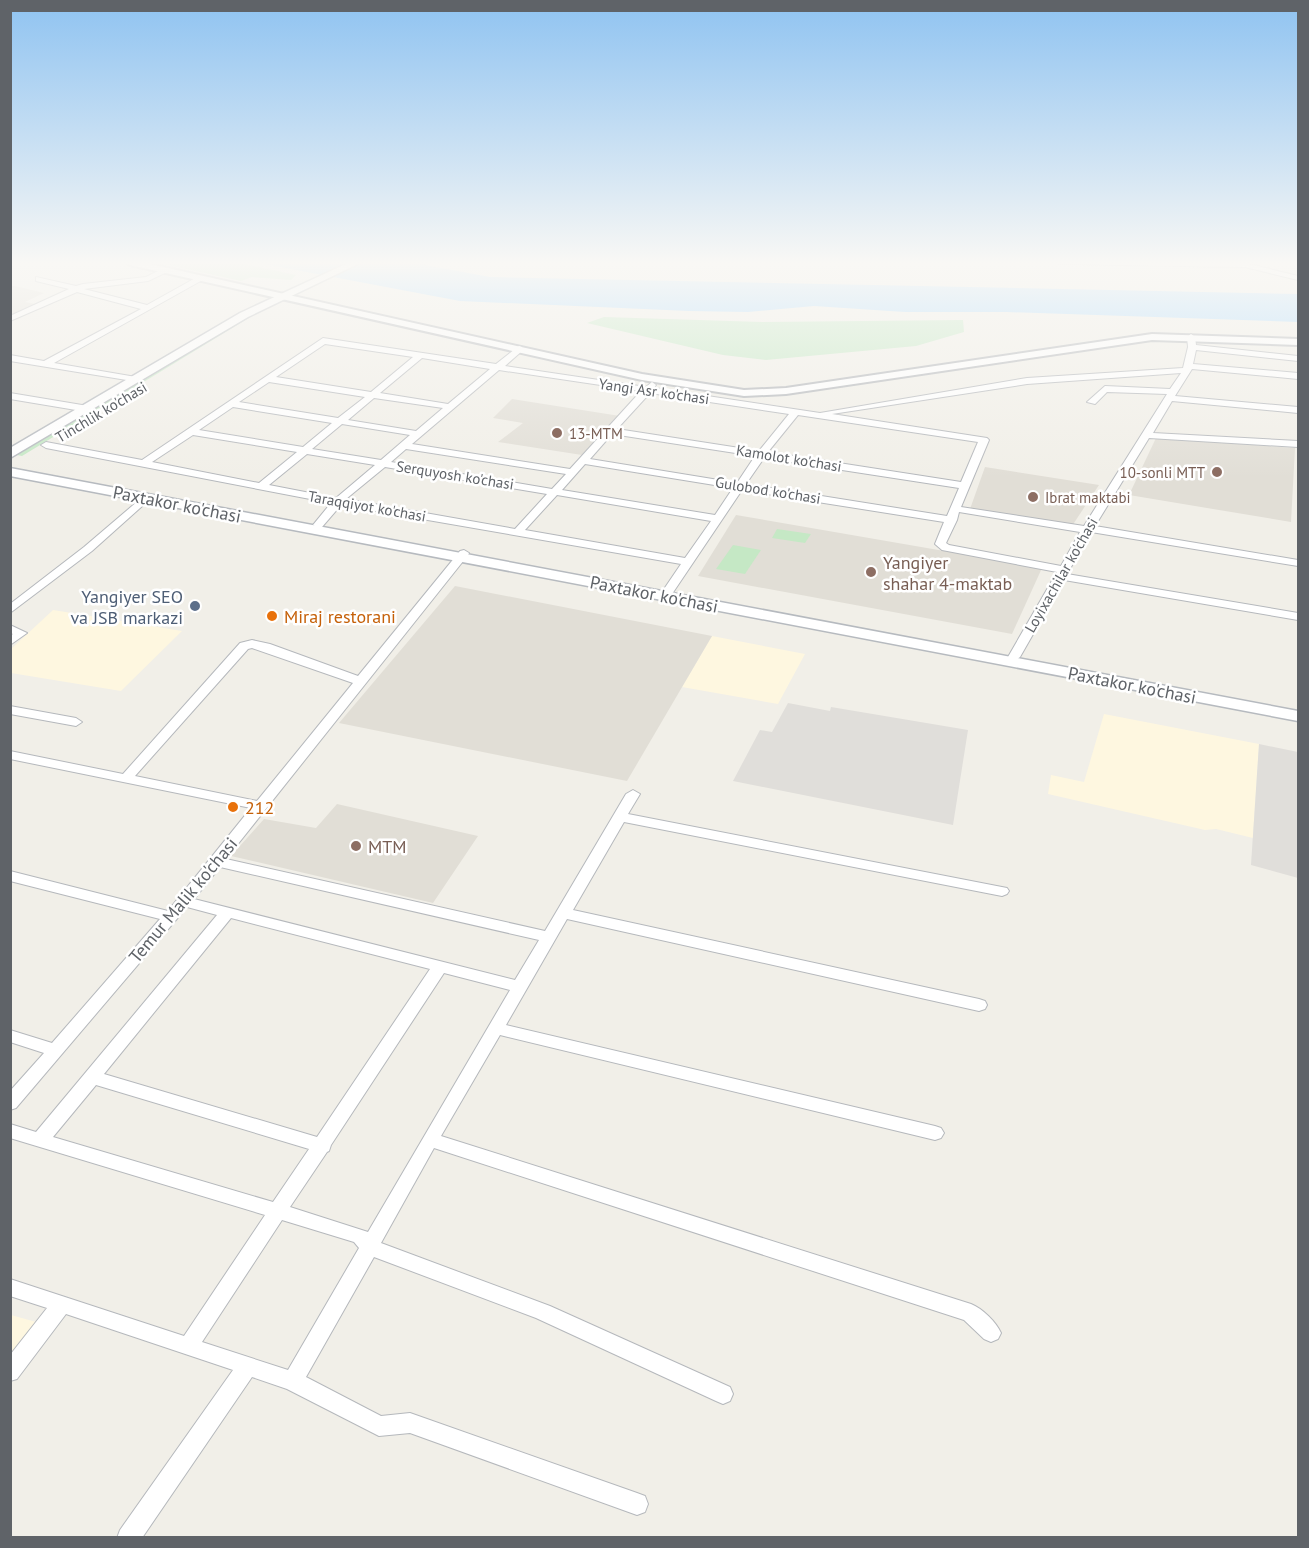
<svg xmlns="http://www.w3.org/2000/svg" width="1309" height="1548" font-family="'PT Sans',sans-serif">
  <rect width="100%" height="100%" fill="#f1efe8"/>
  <!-- commercial -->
  <g fill="#fef7e0">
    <path d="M 53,610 L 109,619 L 182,631 L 121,691 L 11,673 L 11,649 Z"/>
    <path d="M 712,636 L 805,654 L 778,704 L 682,687 Z"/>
    <path d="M 1104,714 L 1259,744 L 1253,838 L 1216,829 L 1205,830 L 1048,794 L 1051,775 L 1084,782 Z"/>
    <path d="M 11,1315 L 36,1322 L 11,1355 Z"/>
  </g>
  <!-- industrial -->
  <g fill="#e0deda">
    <path d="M 788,703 L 830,711 L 831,707 L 968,730 L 953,825 L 733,781 L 760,730 L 772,732 Z"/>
    <path d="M 1259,744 L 1298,752 L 1298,878 L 1251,865 Z"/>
  </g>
  <!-- education -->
  <g fill="#e1ded6">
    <path d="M 11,286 L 15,286 L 44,293 L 25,302 L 35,304 L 11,316 Z"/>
    <path d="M 512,399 L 620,416 L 582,455 L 498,442 L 523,423 L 493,418 Z"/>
    <path d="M 1156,438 L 1295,448 L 1291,522 L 1129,495 Z"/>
    <path d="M 985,467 L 1099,485 L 1072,526 L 970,509 Z"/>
    <path d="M 736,515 L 1042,568 L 1012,634 L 698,576 Z"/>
    <path d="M 455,586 L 712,636 L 627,781 L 339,723 Z"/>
    <path d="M 337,804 L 478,836 L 433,903 L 231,856 L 264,819 L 316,828 Z"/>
  </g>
  <!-- green -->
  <g fill="#c5e8c5">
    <path d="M 155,262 L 235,262 L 296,275 L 291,280 L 252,277 L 241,281 Z"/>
    <path d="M 246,316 L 252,316 L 22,456 L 17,455 Z"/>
    <path d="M 604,317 L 762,322 L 963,320 L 964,332 L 916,346 L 766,360 L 723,355 L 587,323 Z"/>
    <path d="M 777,529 L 811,534 L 805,543 L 772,538 Z"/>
    <path d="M 733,545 L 761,550 L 745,574 L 716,569 Z"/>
  </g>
  <!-- water -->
  <path fill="#aadaff" d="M 254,262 L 409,262 L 490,277 L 1298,294 L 1298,322 L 1007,312 L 905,312 L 814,306 L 748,312 L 689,311 L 460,301 Z"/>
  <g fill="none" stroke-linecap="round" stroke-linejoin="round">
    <defs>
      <g id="minor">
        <path d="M 1055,262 L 1245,263 L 1298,276 L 1298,280 L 1245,267 L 1059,264 Z"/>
        <path d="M 164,268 L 171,270 L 148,281 L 84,289 L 147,305 L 199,276 L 206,278 L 54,363 L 136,377 L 140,380 L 139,382 L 10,361 L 10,355 L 44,361 L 141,309 L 77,292 L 10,321 L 10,316 L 69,289 L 36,281 L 36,277 L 76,286 L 83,284 L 146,277 Z"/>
        <path d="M 1191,334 L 1195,337 L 1196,345 L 1298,356 L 1298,361 L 1196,350 L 1193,364 L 1298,373 L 1298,379 L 1192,369 L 1175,396 L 1298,407 L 1298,413 L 1172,401 L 1153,433 L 1298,441 L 1298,447 L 1149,438 L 1095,526 L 1298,560 L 1298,566 L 1091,532 L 1067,574 L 1298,613 L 1298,620 L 1064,580 L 1020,657 L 1014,661 L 1008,657 L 1057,572 L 942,550 L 935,544 L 944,522 L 742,490 L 672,594 L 668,595 L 662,592 L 681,564 L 341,505 L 322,527 L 318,528 L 313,525 L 331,503 L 46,448 L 41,445 L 46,442 L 142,460 L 323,338 L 496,364 L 519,346 L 522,347 L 522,351 L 505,366 L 646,387 L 652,382 L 656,385 L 654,388 L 820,413 L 1027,378 L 1183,368 L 1188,347 L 1187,337 ZM 325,344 L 413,357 L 371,392 L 276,377 ZM 422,358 L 490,369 L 448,404 L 380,393 ZM 499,370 L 641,391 L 570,469 L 412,444 ZM 1181,373 L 1170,389 L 1105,386 L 1087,402 L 1095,404 L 1107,392 L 1167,394 L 1084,526 L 961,507 L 989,440 L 987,438 L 832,414 L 1027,384 ZM 269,382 L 365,397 L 338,418 L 239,402 ZM 650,393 L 789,414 L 759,451 L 617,429 ZM 374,398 L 443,408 L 416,431 L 348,420 ZM 233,407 L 332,423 L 303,447 L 199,430 ZM 798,415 L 978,442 L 961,482 L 768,452 ZM 342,424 L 410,435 L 381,460 L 312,449 ZM 612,434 L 755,456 L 737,483 L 590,459 ZM 193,435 L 297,452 L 259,483 L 152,462 ZM 406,449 L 566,474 L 552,489 L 391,462 ZM 307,454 L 375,465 L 336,498 L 269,485 ZM 764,458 L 959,488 L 947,516 L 746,484 ZM 585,464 L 733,488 L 715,515 L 562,490 ZM 385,467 L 547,494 L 515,529 L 346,499 ZM 557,495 L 711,521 L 685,558 L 525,530 ZM 959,512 L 1080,532 L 1061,566 L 949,545 L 946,543 L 957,520 Z"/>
        <path d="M 10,393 L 88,406 L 93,409 L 88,412 L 10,399 Z"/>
        <path d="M 145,495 L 149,496 L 149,500 L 92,551 L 10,613 L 10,604 L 84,547 Z"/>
        <path d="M 464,550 L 469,553 L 468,555 L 226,859 L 545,931 L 626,794 L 633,790 L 640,794 L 628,814 L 1007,888 L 1009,891 L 1007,894 L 1002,896 L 624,822 L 573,910 L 979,999 L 985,1001 L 987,1005 L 985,1009 L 979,1011 L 567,919 L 506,1025 L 935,1126 L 941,1128 L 944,1133 L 941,1138 L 935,1140 L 500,1035 L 441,1136 L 971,1304 C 983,1309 996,1322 1001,1333 L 998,1339 L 991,1342 L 984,1339 L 964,1320 L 434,1148 L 381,1243 L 550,1306 L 730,1387 L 733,1394 L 730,1401 L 723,1404 L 716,1401 L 536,1318 L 374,1257 L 306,1377 L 381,1416 L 410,1413 L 637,1493 L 645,1496 L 648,1504 L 645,1512 L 637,1515 L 410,1433 L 379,1436 L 287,1389 L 252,1377 L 142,1538 L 117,1538 L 120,1530 L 233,1370 L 66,1314 L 17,1379 L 10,1381 L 10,1355 L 47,1308 L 10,1296 L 10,1279 L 184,1336 L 265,1215 L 10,1138 L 10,1124 L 36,1132 L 217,915 L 187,907 L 16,1108 L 10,1110 L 10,1091 L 44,1053 L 10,1042 L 10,1030 L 52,1043 L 160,919 L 10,881 L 10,871 L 168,911 L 251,808 L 10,759 L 10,751 L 123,774 L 240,643 L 252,640 L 270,644 L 358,676 L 460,551 ZM 252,648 L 353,683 L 257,801 L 135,776 L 248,649 ZM 220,867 L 539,940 L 515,980 L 194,899 ZM 231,918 L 430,969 L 317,1137 L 104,1074 ZM 444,973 L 510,990 L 368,1232 L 290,1207 L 327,1152 L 329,1151 L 331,1145 ZM 96,1085 L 309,1149 L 273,1202 L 53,1137 ZM 282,1220 L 354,1242 L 359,1248 L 288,1370 L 202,1342 Z"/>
        <path d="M 10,625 L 27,633 L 10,645 L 10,636 L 13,634 L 10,633 Z"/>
        <path d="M 10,706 L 76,718 L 82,722 L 76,726 L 10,714 Z"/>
      </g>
      <path id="tertiary" d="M 126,262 L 141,262 L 642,374 L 744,390 L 786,388 L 1152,334 L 1298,339 L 1298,345 L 1152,340 L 786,394 L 744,396 L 642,380 L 130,265 Z"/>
      <g id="secondary">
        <path d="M 350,262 L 362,262 L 248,317 L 10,458 L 10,448 L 240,313 Z"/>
        <path d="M 10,468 L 1298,711 L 1298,721 L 10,476 Z"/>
      </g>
    </defs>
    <!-- minor casing -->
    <use href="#minor" stroke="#b5b8bc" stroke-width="2"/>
    <!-- tertiary casing -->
    <use href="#tertiary" stroke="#b5b8bc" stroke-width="4"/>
    <!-- secondary casing -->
    <use href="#secondary" stroke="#b6babf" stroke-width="3"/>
    <!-- minor -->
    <use href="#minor" fill="#fff" fill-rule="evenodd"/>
    <!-- tertiary -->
    <use href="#tertiary" fill="#fff" fill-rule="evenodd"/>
    <!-- secondary -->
    <use href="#secondary" fill="#fff" fill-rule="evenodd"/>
  </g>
  <!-- sky -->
  <linearGradient id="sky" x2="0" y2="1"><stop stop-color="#8fc3f1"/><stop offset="0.55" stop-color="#f9f8f5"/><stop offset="1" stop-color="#f9f8f5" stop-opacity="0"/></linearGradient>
  <rect width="1309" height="478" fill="url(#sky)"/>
  <!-- markers -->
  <g fill="#8d6e63" stroke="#fff" stroke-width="2">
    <circle cx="557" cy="433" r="6"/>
    <circle cx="1217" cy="472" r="6"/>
    <circle cx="1033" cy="497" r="6"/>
    <circle cx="871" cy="572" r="6"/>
    <circle cx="356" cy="846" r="6"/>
  </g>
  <circle fill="#5c6f8a" stroke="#fff" stroke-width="2" cx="195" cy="606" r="6"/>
  <g fill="#e8710a" stroke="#fff" stroke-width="2">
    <circle cx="272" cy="616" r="6"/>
    <circle cx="233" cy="807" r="6"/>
  </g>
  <g text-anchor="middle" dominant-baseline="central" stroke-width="5" stroke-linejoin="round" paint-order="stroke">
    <!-- far-street labels -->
    <g font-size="15" fill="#5f6368" stroke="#fff">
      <text transform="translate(654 391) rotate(8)">Yangi Asr ko'chasi</text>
      <text transform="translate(101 412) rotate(-31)">Tinchlik ko'chasi</text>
      <text transform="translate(789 458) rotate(9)">Kamolot ko'chasi</text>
      <text transform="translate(455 475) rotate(9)">Serquyosh ko'chasi</text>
      <text transform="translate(768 490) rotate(9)">Gulobod ko'chasi</text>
      <text transform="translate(367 506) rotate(10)">Taraqqiyot ko'chasi</text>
      <text transform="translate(1061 575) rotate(-60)">Loyixachilar ko'chasi</text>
    </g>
    <!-- far-education labels -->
    <g font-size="15" fill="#785e54" stroke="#fff" text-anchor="start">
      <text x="569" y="433">13-MTM</text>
      <text x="1205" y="472" text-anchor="end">10-sonli MTT</text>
      <text x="1045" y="497">Ibrat maktabi</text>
    </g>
    <!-- street labels -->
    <g font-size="18" fill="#5f6368" stroke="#fff">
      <text transform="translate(177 504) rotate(11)">Paxtakor ko'chasi</text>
      <text transform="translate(654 594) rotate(11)">Paxtakor ko'chasi</text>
      <text transform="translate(1132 685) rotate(11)">Paxtakor ko'chasi</text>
      <text transform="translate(183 900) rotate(-50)">Temur Malik ko'chasi</text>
    </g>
    <!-- education labels -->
    <g font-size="18" fill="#785e54" stroke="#fff" text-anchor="start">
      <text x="883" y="562">Yangiyer<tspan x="883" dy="21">shahar 4-maktab</tspan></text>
      <text x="368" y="846">MTM</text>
    </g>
    <!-- service labels -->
    <g font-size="18" fill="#4e5e75" stroke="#fff" text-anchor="end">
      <text x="183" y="596">Yangiyer SEO<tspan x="183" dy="21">va JSB markazi</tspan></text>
    </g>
    <!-- food labels -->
    <g font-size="18" fill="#c56008" stroke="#fff" text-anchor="start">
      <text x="284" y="616">Miraj restorani</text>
      <text x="245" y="807">212</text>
    </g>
  </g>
  <!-- border -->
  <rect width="1309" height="1548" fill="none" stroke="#5f6368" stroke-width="24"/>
</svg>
